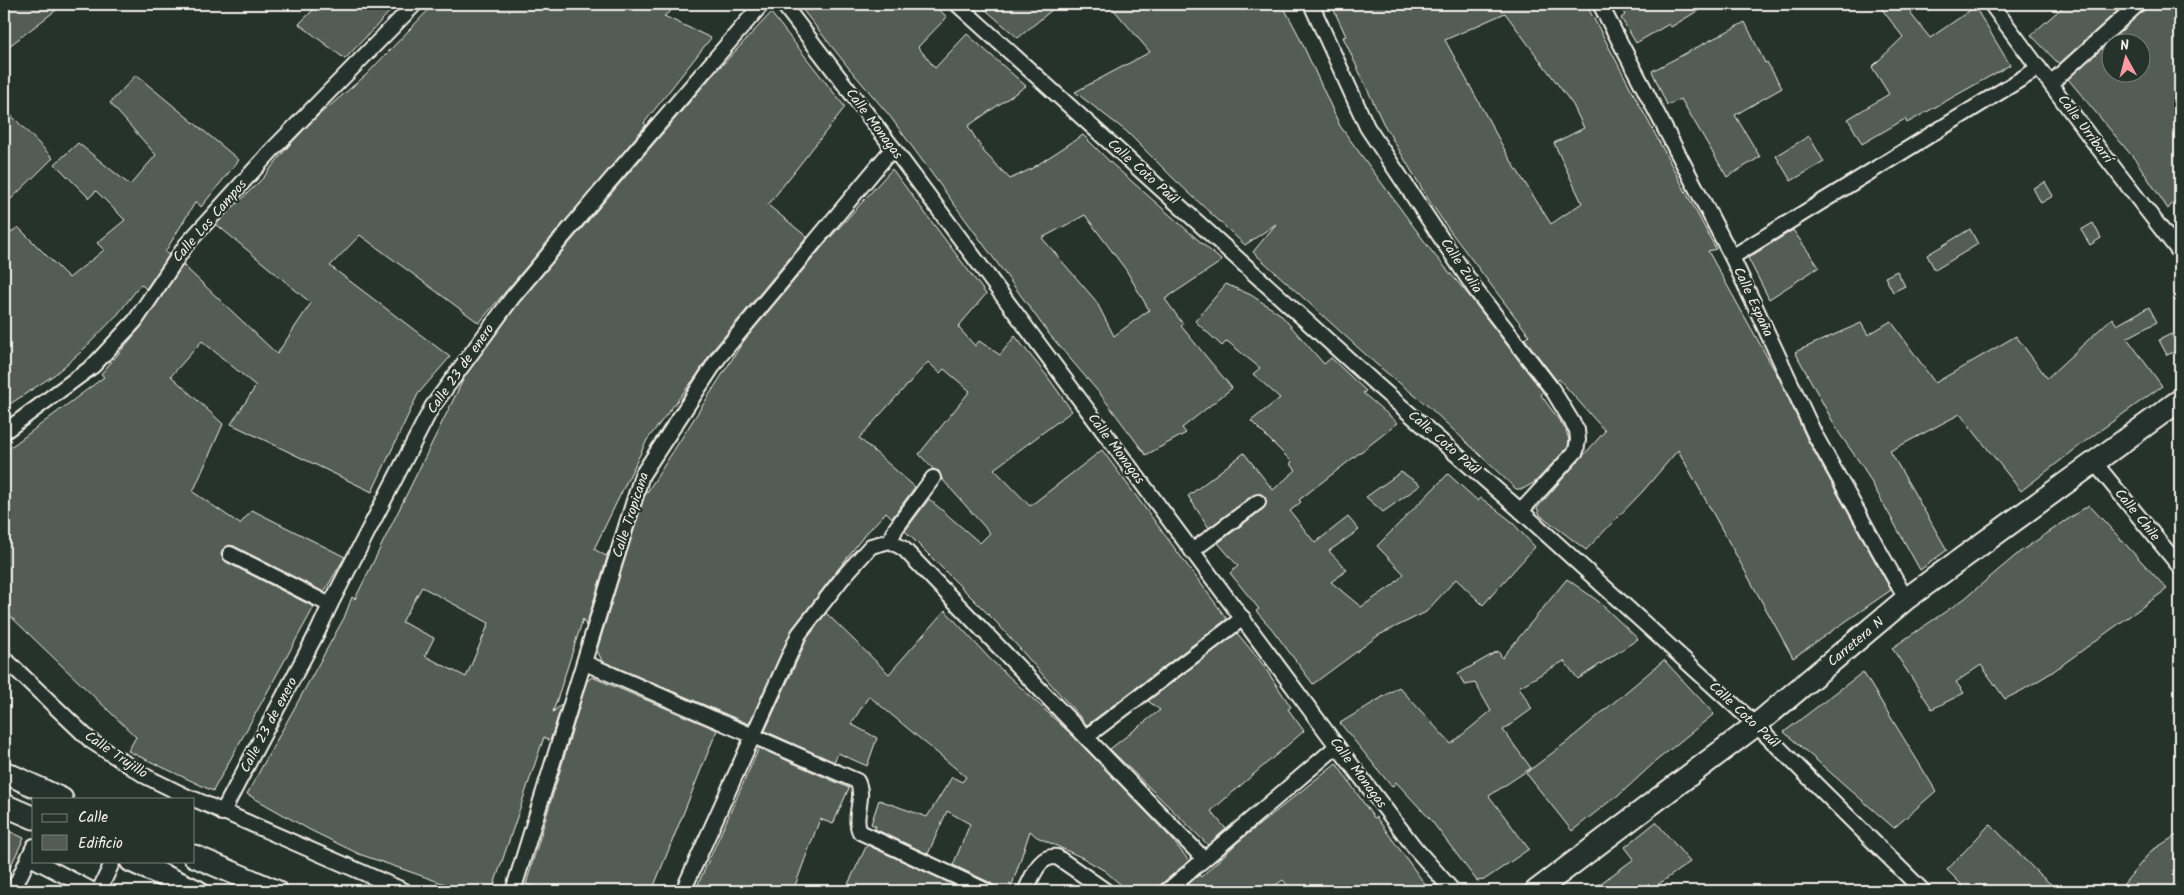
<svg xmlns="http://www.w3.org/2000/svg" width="2184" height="895" font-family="Kalam,sans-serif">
  <rect width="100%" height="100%" fill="#26332d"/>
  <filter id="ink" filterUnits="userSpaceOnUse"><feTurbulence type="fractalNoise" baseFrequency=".02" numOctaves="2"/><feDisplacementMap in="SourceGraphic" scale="10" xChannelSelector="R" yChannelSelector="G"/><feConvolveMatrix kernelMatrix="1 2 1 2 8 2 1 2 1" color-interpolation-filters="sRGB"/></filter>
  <g filter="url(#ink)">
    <!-- building -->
    <g fill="#525c55" stroke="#f4f1e8" fill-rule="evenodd">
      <path d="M 4,4 L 64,4 L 4,50 Z"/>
      <path d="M 319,4 L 397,4 L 345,59 L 299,24 Z"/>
      <path d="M 434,4 L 680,4 L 664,16 L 711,38 L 644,123 L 646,125 L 479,323 L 360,235 L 330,266 L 450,357 L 418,394 L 372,492 L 231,424 L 256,386 L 202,341 L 171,376 L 223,424 L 193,492 L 240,524 L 252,510 L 345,557 L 324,592 L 234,546 L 229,545 L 222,550 L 221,555 L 226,562 L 314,607 L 213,791 L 128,751 L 136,737 L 4,610 L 4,452 L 104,377 L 101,374 L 142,326 L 183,265 L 277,354 L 311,303 L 216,224 L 263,178 L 286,149 L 312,121 L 366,75 Z"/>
      <path d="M 798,4 L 933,4 L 947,17 L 918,47 L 935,68 L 967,34 L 1026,86 L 968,126 L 984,152 L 1010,179 L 1031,169 L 1083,135 L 1111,163 L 1222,261 L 1165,299 L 1183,324 L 1181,326 L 1232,388 L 1182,428 L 1186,433 L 1146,455 L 1101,395 L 1049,334 L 889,115 L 848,67 ZM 1085,215 L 1126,270 L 1149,310 L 1114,336 L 1096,301 L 1042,238 Z"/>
      <path d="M 979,4 L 1059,4 L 1018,38 Z"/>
      <path d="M 1109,4 L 1282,4 L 1297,32 L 1340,126 L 1433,253 L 1467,293 L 1543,392 L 1541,395 L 1566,430 L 1569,440 L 1568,447 L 1535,482 L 1523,489 L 1516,489 L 1429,407 L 1376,364 L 1253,252 L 1276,224 L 1245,245 L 1175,180 L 1126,131 L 1075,92 L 1150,52 Z"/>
      <path d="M 1331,4 L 1586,4 L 1716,249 L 1708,251 L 1780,380 L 1807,439 L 1891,590 L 1793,658 L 1678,450 L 1643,491 L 1586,550 L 1540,515 L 1537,508 L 1605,431 L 1559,379 L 1557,381 L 1525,339 L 1529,335 L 1450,231 L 1430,202 L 1383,123 L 1343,37 L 1346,36 ZM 1505,13 L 1573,105 L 1584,128 L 1554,143 L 1582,203 L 1551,224 L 1508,156 L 1445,40 Z"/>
      <path d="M 1618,4 L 1709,4 L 1671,27 L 1669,24 L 1636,43 L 1621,18 L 1625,15 Z"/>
      <path d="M 1878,4 L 1926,4 L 1910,13 L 1930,38 L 1975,7 L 2010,65 L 1907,123 L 1905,119 L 1862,144 L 1848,119 L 1889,94 L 1872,67 L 1903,37 Z"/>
      <path d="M 2066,4 L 2125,4 L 2059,64 L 2031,35 Z"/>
      <path d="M 2147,4 L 2180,4 L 2180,194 L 2168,209 L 2137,162 L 2068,79 L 2144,10 ZM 2112,42 L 2142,42 L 2142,72 L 2112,72 Z"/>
      <path d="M 771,13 L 845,107 L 768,205 L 807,237 L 712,351 L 697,375 L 647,440 L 594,549 L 606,556 L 609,551 L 586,626 L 583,619 L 553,712 L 562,704 L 550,741 L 544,737 L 492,891 L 465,891 L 359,854 L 310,830 L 247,794 L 344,618 L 352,597 L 355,599 L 465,376 L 519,303 L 604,202 L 710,78 ZM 422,587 L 489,623 L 466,677 L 425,656 L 434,638 L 402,622 Z"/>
      <path d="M 1745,22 L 1765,63 L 1767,62 L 1782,88 L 1735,115 L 1760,157 L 1727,177 L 1681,99 L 1667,105 L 1652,71 Z"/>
      <path d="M 136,75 L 239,160 L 201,207 L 196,201 L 165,252 L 169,255 L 146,289 L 141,284 L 118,314 L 81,352 L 54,375 L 4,408 L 4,238 L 18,227 L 69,278 L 104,250 L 97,243 L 125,220 L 96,191 L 89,198 L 55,164 L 78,143 L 130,185 L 156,155 L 110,103 Z"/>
      <path d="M 12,116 L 53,158 L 4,206 L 4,124 Z"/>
      <path d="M 1809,136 L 1824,162 L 1791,181 L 1776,156 Z"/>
      <path d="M 892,169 L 986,294 L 958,327 L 975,346 L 979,341 L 1000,355 L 1015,336 L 1047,376 L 1072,411 L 994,469 L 1030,506 L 1102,450 L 1227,619 L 1087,725 L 998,624 L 905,531 L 929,499 L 980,543 L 990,533 L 942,479 L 939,471 L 933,469 L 919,454 L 970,391 L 944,369 L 940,373 L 928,362 L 859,438 L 915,487 L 892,518 L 886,512 L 863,537 L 792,629 L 749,724 L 602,661 L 597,650 L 644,497 L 743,342 L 829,239 Z"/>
      <path d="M 2045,182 L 2053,196 L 2041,203 L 2033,188 Z"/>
      <path d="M 2093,223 L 2101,238 L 2090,245 L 2081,230 Z"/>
      <path d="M 1970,229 L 1978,244 L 1935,270 L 1927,255 Z"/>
      <path d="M 1793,230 L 1819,267 L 1769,299 L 1748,258 Z"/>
      <path d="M 1897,271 L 1905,286 L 1893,292 L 1885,277 Z"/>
      <path d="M 1226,284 L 1251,295 L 1280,314 L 1324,364 L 1331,358 L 1366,391 L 1363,393 L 1398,423 L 1299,500 L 1301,502 L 1290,511 L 1315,543 L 1348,517 L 1359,530 L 1329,551 L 1347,570 L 1331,582 L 1361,607 L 1393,585 L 1404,574 L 1377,546 L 1448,474 L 1478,501 L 1481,498 L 1510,520 L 1535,547 L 1483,605 L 1456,579 L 1426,612 L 1379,635 L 1313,684 L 1272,629 L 1256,611 L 1259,609 L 1230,573 L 1238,566 L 1218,543 L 1263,509 L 1266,505 L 1265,497 L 1261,494 L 1253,495 L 1209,528 L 1188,496 L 1244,453 L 1273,490 L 1296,470 L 1290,464 L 1292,462 L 1251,421 L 1280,398 L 1253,374 L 1260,368 L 1227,341 L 1222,346 L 1195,321 Z"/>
      <path d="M 2149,307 L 2157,322 L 2127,338 L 2162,386 L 2091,437 L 2021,491 L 1960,414 L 1890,451 L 1947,550 L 1920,570 L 1863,467 L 1839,433 L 1795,352 L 1861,323 L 1868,335 L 1891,321 L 1935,383 L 2016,336 L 2047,378 L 2112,318 L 2117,325 Z"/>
      <path d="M 2171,334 L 2180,349 L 2167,355 L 2159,340 Z"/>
      <path d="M 1401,472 L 1421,485 L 1383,512 L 1366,497 Z"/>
      <path d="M 2089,505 L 2167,589 L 2051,673 L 2021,691 L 2005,699 L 1981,665 L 1956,682 L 1964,693 L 1932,709 L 1892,648 L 1964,599 L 2021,551 Z"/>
      <path d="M 1567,579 L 1598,601 L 1638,639 L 1578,679 L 1564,661 L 1519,687 L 1532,709 L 1503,730 L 1531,768 L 1489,796 L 1529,849 L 1484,880 L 1477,881 L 1430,819 L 1396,782 L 1392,787 L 1340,723 L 1399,687 L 1451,744 L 1491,711 L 1475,683 L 1465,685 L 1458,674 L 1498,651 L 1502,658 Z"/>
      <path d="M 945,610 L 989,658 L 1073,736 L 1172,839 L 1189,861 L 1161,884 L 1158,891 L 1128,891 L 1105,871 L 1083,858 L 1037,837 L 1030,831 L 1010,891 L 996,891 L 991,883 L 953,865 L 970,824 L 947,811 L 928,854 L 875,829 L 876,826 L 871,824 L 879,800 L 927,817 L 952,777 L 962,782 L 966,777 L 869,696 L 851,724 L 877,738 L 867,766 L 838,753 L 834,762 L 765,731 L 807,639 L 826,613 L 889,674 Z"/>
      <path d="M 1237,633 L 1261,662 L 1291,707 L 1288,709 L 1304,731 L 1211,811 L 1226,829 L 1208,845 L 1110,749 L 1160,710 L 1148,701 Z"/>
      <path d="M 1664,660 L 1714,714 L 1656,761 L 1616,798 L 1615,797 L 1572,831 L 1526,773 L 1568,741 Z"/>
      <path d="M 1863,672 L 1936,791 L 1894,828 L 1784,732 Z"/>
      <path d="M 592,677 L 717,730 L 652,891 L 552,891 L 526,884 L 587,681 Z"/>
      <path d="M 759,748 L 849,788 L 833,824 L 820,819 L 793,891 L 695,891 Z"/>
      <path d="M 1336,763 L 1374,818 L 1376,817 L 1430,891 L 1292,891 L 1283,880 L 1267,891 L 1180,891 L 1199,875 L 1201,877 L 1238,842 Z"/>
      <path d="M 1656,822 L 1690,862 L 1649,891 L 1590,891 L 1634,859 L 1625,847 Z"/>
      <path d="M 1990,824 L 2040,875 L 2059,891 L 1968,891 L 1947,870 Z"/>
      <path d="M 4,829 L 24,838 L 4,880 Z"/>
      <path d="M 2180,833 L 2180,891 L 2118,891 L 2151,851 Z"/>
      <path d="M 867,845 L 967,891 L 862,891 L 848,884 Z"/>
    </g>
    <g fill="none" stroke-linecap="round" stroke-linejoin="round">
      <defs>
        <g id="street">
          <path d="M 783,4 L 893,148 L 1337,746 L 1415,848 L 1453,891"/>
          <path d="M 957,4 L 1378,386 L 1521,511 L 1756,725 L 1923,891"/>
          <path d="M 1311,4 L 1367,127 L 1475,289 L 1552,389 L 1577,430 L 1578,440 L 1576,451 L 1521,511"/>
          <path d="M 1600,4 L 1732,257 L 1815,435 L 1906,599"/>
          <path d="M 1991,4 L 2093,141 L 2180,253"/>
          <path d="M 2051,83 L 2138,4"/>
          <path d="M 1732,257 L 2039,68"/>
          <path d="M 4,432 L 93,366 L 135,321 L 186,245 L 273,149 L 415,4"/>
          <path d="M 2094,462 L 2180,567"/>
          <path d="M 890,541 L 896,528 L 933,478"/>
          <path d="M 1192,551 L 1258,502"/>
          <path d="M 230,554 L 330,605"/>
          <path d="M 4,658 L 91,741 L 147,777 L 192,799"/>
          <path d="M 585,663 L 857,781 C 866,798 852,815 860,832 L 987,891"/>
          <path d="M 1086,737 L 1243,618"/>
          <path d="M 194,799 L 405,891"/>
          <path d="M 222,813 L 318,631 L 330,605 L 432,407 L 512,298 L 597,196 L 762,4"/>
          <path d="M 36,861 L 94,891"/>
          <path d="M 13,891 L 34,846"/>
          <path d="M 99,891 L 113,861"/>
          <path d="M 513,891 L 642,475 L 719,357 L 893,148"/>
          <path d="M 683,891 L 799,634 L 844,576 L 871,546 L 890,541 L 904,549 L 1203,858"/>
          <path d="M 1025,891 C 1033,877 1038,855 1057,857 L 1106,891"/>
          <path d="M 1167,891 L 1337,746"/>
        </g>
        <g id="primary">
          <path d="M 4,772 L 62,799"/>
          <path d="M 4,805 L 34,818"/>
          <path d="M 194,856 L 276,891"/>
          <path d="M 131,861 L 197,891"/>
          <path d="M 1536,891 L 1756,725 L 1906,599 L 2180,400"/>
        </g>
      </defs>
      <!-- street casing -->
      <use href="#street" stroke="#f4f1e8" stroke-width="18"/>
      <!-- primary casing -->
      <use href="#primary" stroke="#f4f1e8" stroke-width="25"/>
      <!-- street -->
      <use href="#street" stroke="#26332d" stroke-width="14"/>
      <!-- primary -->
      <use href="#primary" stroke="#26332d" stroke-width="21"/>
    </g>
  </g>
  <g text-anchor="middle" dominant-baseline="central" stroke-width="4.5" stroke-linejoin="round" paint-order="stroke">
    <!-- street labels -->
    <g font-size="14" fill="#f4f1e8" stroke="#26332d">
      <text transform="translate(874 124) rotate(53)">Calle Monagas</text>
      <text transform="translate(2085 129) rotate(53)">Calle Urribarrí</text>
      <text transform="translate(1143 172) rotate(42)">Calle Coto Paúl</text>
      <text transform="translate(210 221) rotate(-49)">Calle Los Campos</text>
      <text transform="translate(1461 266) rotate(56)">Calle Zulia</text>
      <text transform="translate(1753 302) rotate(65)">Calle España</text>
      <text transform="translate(461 369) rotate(-55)">Calle 23 de enero</text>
      <text transform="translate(1444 443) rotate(41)">Calle Coto Paúl</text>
      <text transform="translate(1116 449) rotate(53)">Calle Monagas</text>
      <text transform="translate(631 515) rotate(-72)">Calle Tropicana</text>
      <text transform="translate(2137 515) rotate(51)">Calle Chile</text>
      <text transform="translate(1856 642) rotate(-40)">Carretera N</text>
      <text transform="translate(1744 715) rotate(43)">Calle Coto Paúl</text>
      <text transform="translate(269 725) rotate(-62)">Calle 23 de enero</text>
      <text transform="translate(116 755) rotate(34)">Calle Trujillo</text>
      <text transform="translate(1358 773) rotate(53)">Calle Monagas</text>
    </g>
  </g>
  <!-- margin -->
  <rect width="2184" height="895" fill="none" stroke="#26332d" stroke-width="20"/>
  <rect x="10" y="10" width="2164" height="875" fill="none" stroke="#f4f1e8" stroke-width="2" filter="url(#ink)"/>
  <!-- legend -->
  <rect x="32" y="798" width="162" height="65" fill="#26332d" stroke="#787f78"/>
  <rect x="42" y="814" width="25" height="8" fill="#26332d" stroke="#787f78"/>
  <text x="78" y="822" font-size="15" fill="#f4f1e8">Calle</text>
  <rect x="42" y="835" width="25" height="15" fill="#525c55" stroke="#787f78"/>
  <text x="78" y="848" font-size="15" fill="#f4f1e8">Edificio</text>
  <!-- north arrow -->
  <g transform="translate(2126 58) rotate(353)"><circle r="24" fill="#26332d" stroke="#787f78"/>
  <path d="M0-4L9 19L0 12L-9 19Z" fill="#ff9aa2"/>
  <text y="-8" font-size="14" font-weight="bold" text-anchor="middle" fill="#f4f1e8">N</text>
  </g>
</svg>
